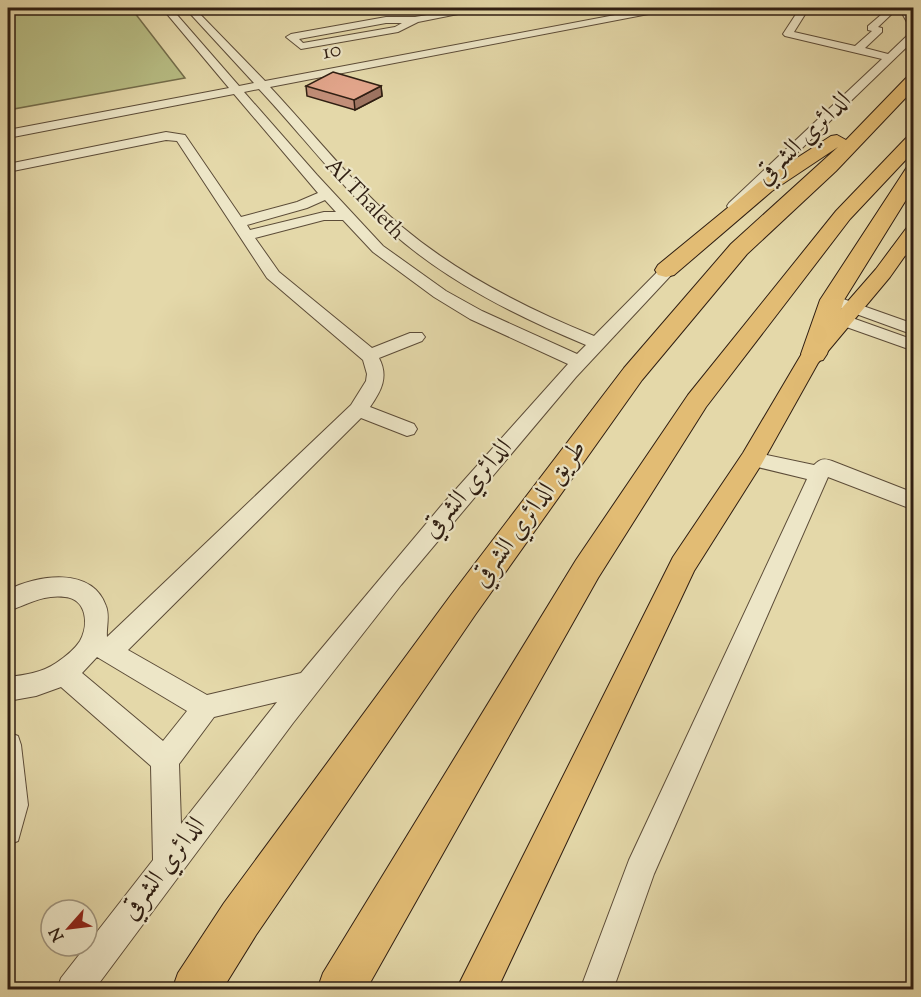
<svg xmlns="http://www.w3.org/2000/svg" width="921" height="997" font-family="'Sorts Mill Goudy',Amiri,serif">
  <rect width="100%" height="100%" fill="#e4d8a9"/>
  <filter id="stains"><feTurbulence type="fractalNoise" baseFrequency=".00333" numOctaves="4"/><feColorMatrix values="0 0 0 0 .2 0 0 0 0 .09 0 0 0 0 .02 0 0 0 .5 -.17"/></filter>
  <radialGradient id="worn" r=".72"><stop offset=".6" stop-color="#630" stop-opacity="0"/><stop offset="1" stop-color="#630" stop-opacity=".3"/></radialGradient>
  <!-- green -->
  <path fill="#b8be85" stroke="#746e4c" stroke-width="1.5" d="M 8,8 L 131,8 L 185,78 L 8,110 Z"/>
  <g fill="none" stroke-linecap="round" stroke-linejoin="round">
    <defs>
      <g id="minor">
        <path d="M 162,8 L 171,8 L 239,86 L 254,83 L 185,8 L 194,8 L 265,81 L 652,8 L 668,8 L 664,11 L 270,87 C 312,132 355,186 401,226 C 458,274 525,308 594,336 L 676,253 L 686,253 L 689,256 L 576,377 L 401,585 L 293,723 L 94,990 L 57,990 L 61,978 L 153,860 L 151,766 L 61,687 L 36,696 L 8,701 L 8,677 C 25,675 41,673 56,663 C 65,657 74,650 80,641 C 89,625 87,599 65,597 C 43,594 27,605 8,611 L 8,590 C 37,575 92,566 106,606 C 110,616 106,628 107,637 L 351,405 L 366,381 L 367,374 L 363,360 L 267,278 L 177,141 L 166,140 L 8,172 L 8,164 L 166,132 L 185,135 L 241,217 L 297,202 L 318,193 L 234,94 L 8,138 L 8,130 L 229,88 ZM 259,89 C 302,135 342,188 389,230 C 446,281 516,316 586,345 L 577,354 L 482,311 L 446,291 L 383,246 L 317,175 L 244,92 ZM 325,200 L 336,212 L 324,212 L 250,230 L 247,225 L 307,208 ZM 324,220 L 343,220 L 373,252 L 434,297 L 470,319 L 568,364 L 441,506 L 301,673 L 207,695 L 128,650 L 361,418 L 407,436 L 414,434 L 417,429 L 414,424 L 370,407 C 381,391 389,377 379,358 L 422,341 L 425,337 L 422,333 L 410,333 L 372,348 L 279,272 L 255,238 ZM 97,657 L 187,711 L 163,741 L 82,673 ZM 277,702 L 181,824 L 179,764 L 214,717 Z"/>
        <path d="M 254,8 L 292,8 L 263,14 Z"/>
        <path d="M 470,8 L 488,8 L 418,22 L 398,32 L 301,49 L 286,37 L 291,34 L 386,17 L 415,17 ZM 386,23 L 402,23 L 395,27 L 303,43 L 299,39 Z"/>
        <path d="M 800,8 L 809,8 L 794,32 L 855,46 L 872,31 L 868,30 L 868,26 L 889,8 L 898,8 L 878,27 L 882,28 L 882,32 L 865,48 L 888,54 L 912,31 L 903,15 L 914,8 L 914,40 L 739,209 L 729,209 L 727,206 L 729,203 L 882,59 L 785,36 L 783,34 Z"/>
        <path d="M 899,244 L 914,249 L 914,258 L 894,252 L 891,249 L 894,246 Z"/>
        <path d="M 832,295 L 914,324 L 914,335 L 826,303 L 824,300 Z"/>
        <path d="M 827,309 L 914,340 L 914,351 L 821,318 L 819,314 L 821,310 Z"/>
        <path d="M 752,452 L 814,465 C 820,459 824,458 832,461 L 914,493 L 914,510 L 828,477 L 654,874 L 613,990 L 580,990 L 629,860 L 807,479 L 745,464 L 742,459 L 745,454 Z"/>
        <path d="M 8,732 L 18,736 L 21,745 L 28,805 L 18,841 L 8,845 Z"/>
      </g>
      <path id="major" d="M 914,225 L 914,243 L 890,277 L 818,363 L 761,465 L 694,571 L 497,990 L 456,990 L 673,557 L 743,453 L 801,355 L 876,269 L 908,226 Z"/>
      <g id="highway">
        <path d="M 914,74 L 914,89 L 836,171 L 747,254 L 642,380 L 475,615 L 256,935 L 222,990 L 172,990 L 178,973 L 224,903 L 451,595 L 624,368 L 731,244 L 838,147 L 772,191 L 674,275 L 666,277 L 658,275 L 655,270 L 658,265 L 758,183 L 831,136 L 837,135 L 846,140 L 908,76 Z"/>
        <path d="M 914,135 L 914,151 L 850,219 L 706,407 L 598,578 L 366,990 L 317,990 L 323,973 L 576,560 L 688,395 L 836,211 L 908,136 Z"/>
        <path d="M 914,165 L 914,187 L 844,300 L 827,354 L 823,360 L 814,362 L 805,360 L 801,354 L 820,300 L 907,167 Z"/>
      </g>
    </defs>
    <!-- minor casing -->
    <use href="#minor" stroke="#5c4c38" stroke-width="2"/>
    <!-- major casing -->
    <use href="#major" stroke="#2f1e12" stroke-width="2"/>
    <!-- highway casing -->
    <use href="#highway" stroke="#2f1e12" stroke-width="2"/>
    <!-- minor -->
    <use href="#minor" fill="#ede6c7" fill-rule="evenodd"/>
    <!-- major -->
    <use href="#major" fill="#e2bc74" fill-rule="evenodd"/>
    <!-- highway -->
    <use href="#highway" fill="#e2bc74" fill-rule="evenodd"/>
  </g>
  <!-- wall -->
  <path fill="#c28e78" stroke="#2f1e12" stroke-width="1.5" d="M 306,86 L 381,86 L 382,96 L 355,110 L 307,96 Z"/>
  <!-- shaded-wall -->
  <path fill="#9e7461" stroke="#2f1e12" stroke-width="1.5" d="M 381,86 L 382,96 L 355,110 L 354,100 Z"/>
  <!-- building -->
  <path fill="#e2a58b" stroke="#2f1e12" stroke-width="1.5" d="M 333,72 L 381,86 L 354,100 L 306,86 Z"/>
  <g text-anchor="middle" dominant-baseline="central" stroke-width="4.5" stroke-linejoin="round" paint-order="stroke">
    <!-- far-street labels -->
    <g font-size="22" fill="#2f1e12" stroke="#ede6c7">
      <text transform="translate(332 52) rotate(-11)">10</text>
      <text transform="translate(364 200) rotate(46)">Al Thaleth</text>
    </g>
    <!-- street labels -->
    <g font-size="26" fill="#2f1e12" stroke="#ede6c7">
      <text transform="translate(804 139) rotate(-44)">الدائري الشرقي</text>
      <text transform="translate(468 489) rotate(-49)">الدائري الشرقي</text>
      <text transform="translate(530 514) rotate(-54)">طريق الدائري الشرقي</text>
      <text transform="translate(164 869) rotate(-53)">الدائري الشرقي</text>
    </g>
  </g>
  <!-- margin -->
  <rect width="921" height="997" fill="none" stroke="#e4d8a9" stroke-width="30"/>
  <rect x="9" y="9" width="903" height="979" fill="none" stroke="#2f1e12" stroke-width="3"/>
  <rect x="15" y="15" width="891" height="967" fill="none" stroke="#2f1e12" stroke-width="1.5"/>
  <!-- north arrow -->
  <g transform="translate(69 928) rotate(242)"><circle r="28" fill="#ede6c7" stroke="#a1967f" stroke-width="1.5"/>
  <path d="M0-4.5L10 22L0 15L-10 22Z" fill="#8f2418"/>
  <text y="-9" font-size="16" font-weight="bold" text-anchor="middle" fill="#2f1e12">N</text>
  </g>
  <rect width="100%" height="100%" filter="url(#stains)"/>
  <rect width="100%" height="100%" fill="url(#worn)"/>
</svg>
